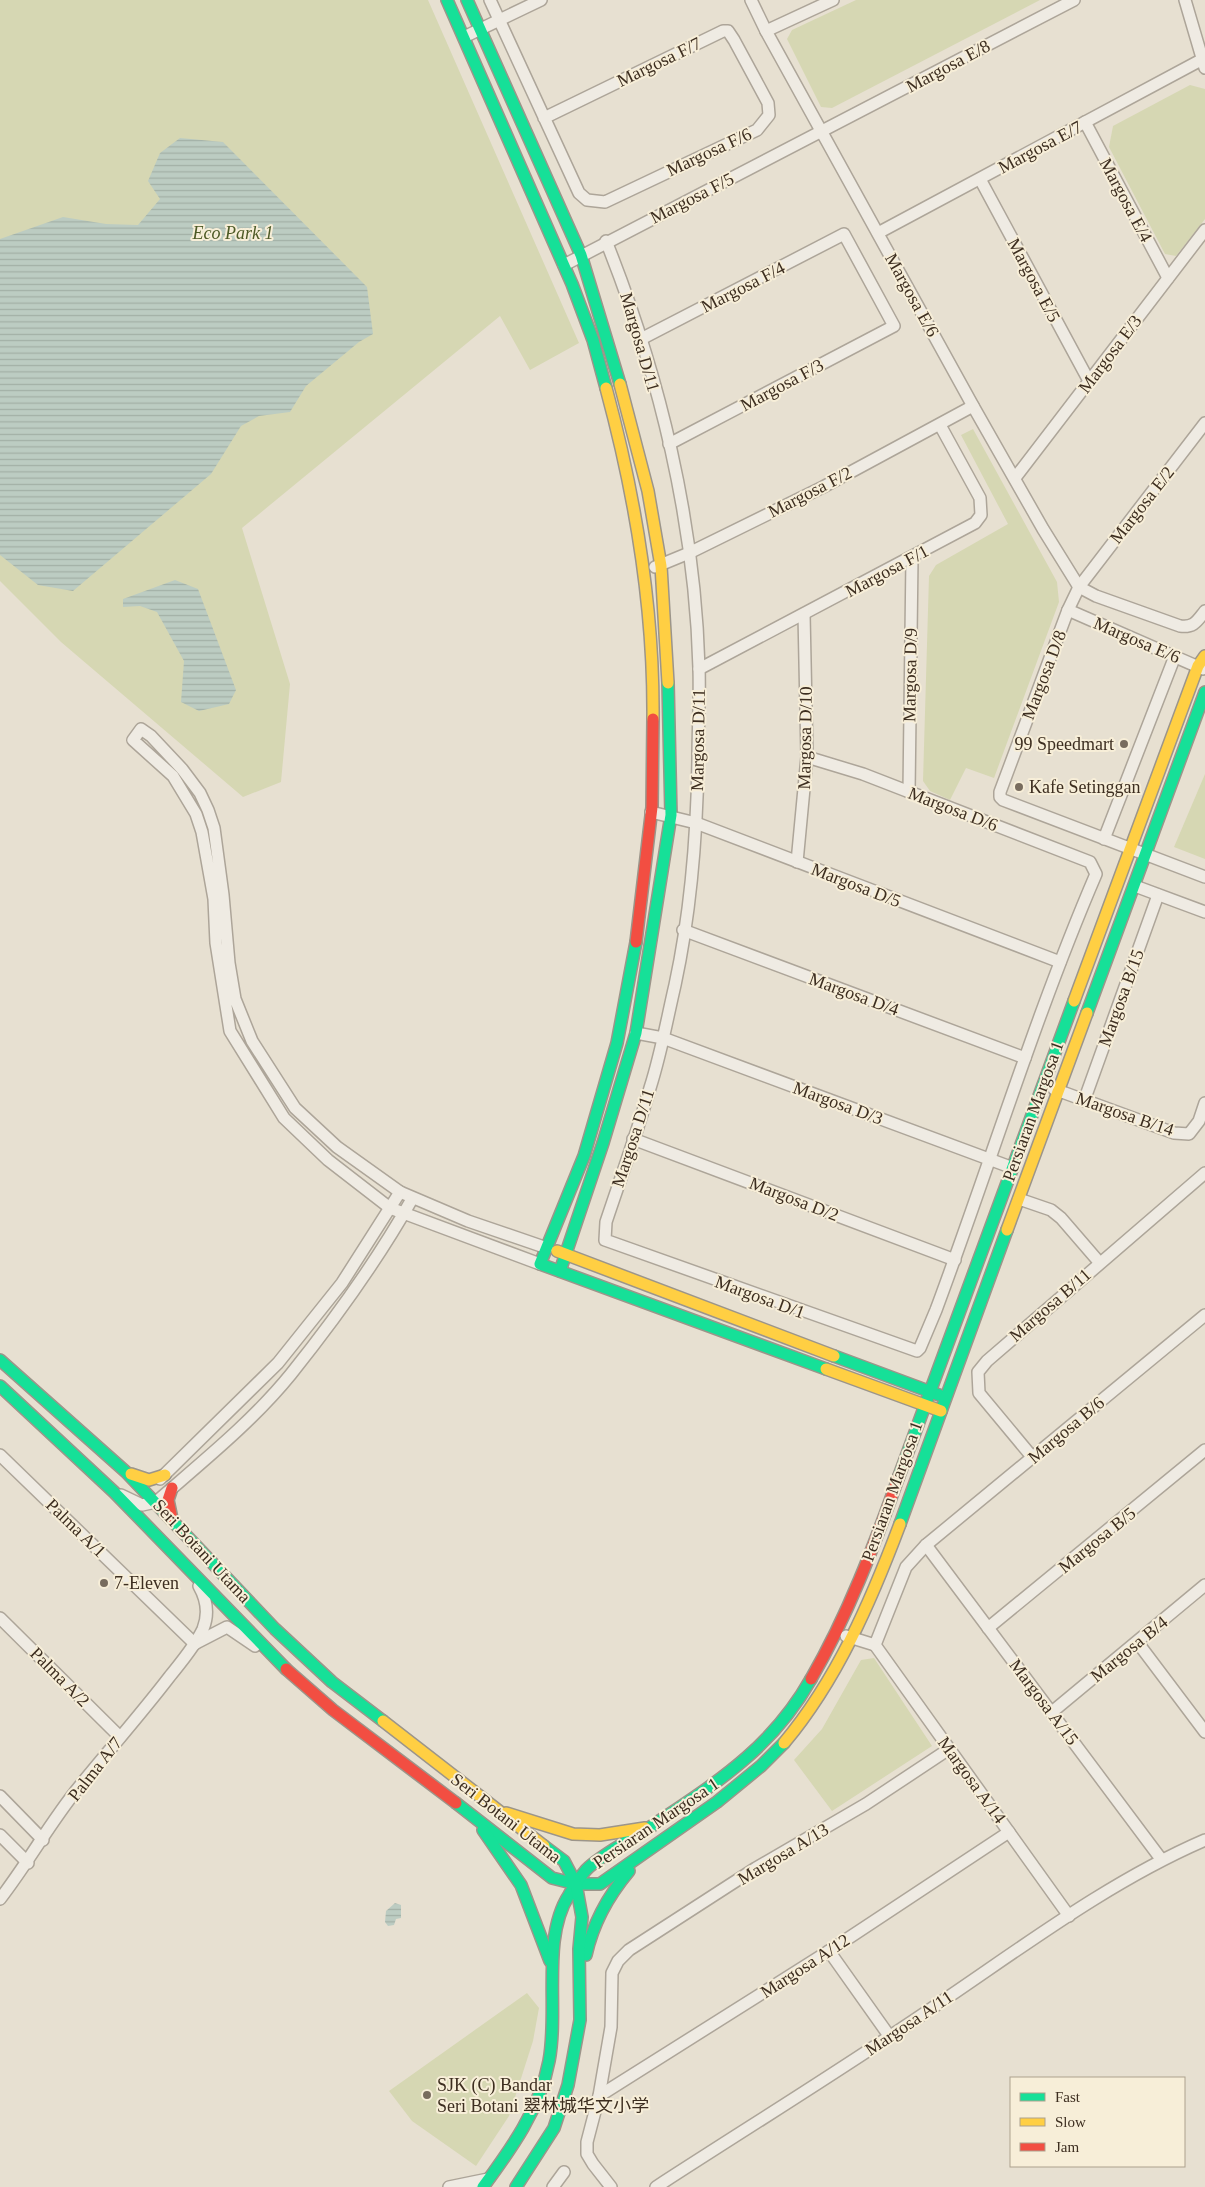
<svg xmlns="http://www.w3.org/2000/svg" width="1205" height="2187" font-family="'Times New Roman','Noto Sans SC',serif">
  <defs>
    <pattern id="water-rules" width="6" height="5" patternUnits="userSpaceOnUse" patternTransform="scale(1.25)"><rect width="6" height="5" fill="#bcccc2"/><path d="M0 2.5h6" fill="none" stroke="#a2b0a6"/></pattern>
  </defs>
  <rect width="100%" height="100%" fill="#e7e0d1"/>
  <!-- green -->
  <g fill="#d6d7b3">
    <path d="M 0,0 L 428,0 L 579,343 L 530,370 L 500,316 L 242,528 L 290,684 L 281,782 L 243,797 L 61,642 L 0,581 Z"/>
    <path d="M 856,0 L 1040,0 L 832,108 L 821,107 L 787,39 L 792,30 Z"/>
    <path d="M 1190,85 L 1205,89 L 1205,219 L 1176,256 L 1165,254 L 1109,147 L 1113,126 Z"/>
    <path d="M 973,429 L 1057,582 L 1059,602 L 994,778 L 966,768 L 950,800 L 930,791 L 923,781 L 929,576 L 936,565 L 1008,524 L 961,435 Z"/>
    <path d="M 1205,774 L 1205,859 L 1174,847 Z"/>
    <path d="M 874,1658 L 932,1746 L 832,1811 L 794,1760 L 822,1729 L 861,1660 Z"/>
    <path d="M 527,1993 L 539,2008 L 533,2041 L 509,2116 L 476,2166 L 412,2121 L 389,2091 Z"/>
  </g>
  <!-- water -->
  <g fill="url(#water-rules)">
    <path d="M 180,138 L 223,142 L 367,287 L 373,334 L 359,342 L 306,386 L 290,412 L 259,416 L 241,426 L 211,474 L 73,591 L 38,585 L 0,555 L 0,239 L 63,217 L 106,224 L 138,225 L 160,199 L 148,181 L 160,153 Z"/>
    <path d="M 175,580 L 198,589 L 236,690 L 229,704 L 199,711 L 181,702 L 184,661 L 157,612 L 140,606 L 123,607 L 123,599 Z"/>
    <path d="M 395,1903 L 401,1905 L 401,1918 L 396,1919 L 394,1925 L 388,1926 L 385,1922 L 386,1911 Z"/>
  </g>
  <g fill="none" stroke-linecap="round" stroke-linejoin="round">
    <defs>
      <g id="street">
        <path d="M 490,0 L 579,193 L 587,200 L 605,202 L 757,130 L 769,115 L 768,103 L 734,40 L 728,31 L 723,31 L 544,118"/>
        <path d="M 751,0 L 766,31 L 973,406 L 1043,529 L 1079,587 L 1096,596 L 1180,626 C 1194,628 1197,621 1205,611"/>
        <path d="M 1185,0 L 1205,68"/>
        <path d="M 766,31 L 833,0"/>
        <path d="M 464,37 L 541,0"/>
        <path d="M 1085,122 L 1168,278"/>
        <path d="M 980,179 L 1089,381"/>
        <path d="M 878,233 L 1201,60"/>
        <path d="M 606,241 C 660,376 695,523 699,668 C 700,698 698,729 698,759 C 697,834 691,911 675,985 C 667,1019 661,1054 650,1088 C 637,1133 621,1177 606,1222 L 605,1240 L 917,1351 L 920,1348 L 936,1310 C 990,1165 1035,1016 1096,874 L 1090,862 L 863,774 L 807,757"/>
        <path d="M 564,265 L 1074,0"/>
        <path d="M 641,339 L 844,234 L 894,326 L 669,444"/>
        <path d="M 1205,423 L 1079,587 L 1068,610 L 1000,792 L 1000,797 L 1003,800 L 1205,877"/>
        <path d="M 1015,478 L 1205,230"/>
        <path d="M 655,567 L 689,553 L 823,487 L 973,406"/>
        <path d="M 1068,610 L 1203,669"/>
        <path d="M 699,669 L 975,523 L 981,515 L 980,498 L 940,425"/>
        <path d="M 909,792 L 912,558"/>
        <path d="M 651,812 L 696,823 L 1060,962"/>
        <path d="M 1104,839 L 1175,656"/>
        <path d="M 797,862 L 807,757 L 804,614"/>
        <path d="M 1135,886 L 1205,912"/>
        <path d="M 683,930 L 1025,1058"/>
        <path d="M 636,1033 L 663,1038 L 1013,1168"/>
        <path d="M 1054,1089 L 1174,1133 L 1189,1134 L 1199,1121 L 1205,1103"/>
        <path d="M 1084,1101 L 1158,895"/>
        <path d="M 633,1139 L 955,1260"/>
        <path d="M 1019,1199 L 1051,1210 L 1061,1218 L 1099,1262"/>
        <path d="M 540,1264 L 390,1208 L 328,1160 L 284,1118 L 230,1031 L 216,943 L 214,899 L 202,832 L 196,814 L 173,776 L 133,740 L 141,729 L 151,736 L 182,769 L 200,793 L 208,810 L 214,828 L 223,895 L 229,963 L 235,999 L 252,1041 L 295,1108 L 337,1147 L 400,1192 L 468,1221 L 547,1248"/>
        <path d="M 0,1455 L 195,1644"/>
        <path d="M 1033,1458 L 979,1393 L 978,1372 L 987,1361 L 1205,1173"/>
        <path d="M 160,1479 L 278,1363 L 342,1283 L 400,1192"/>
        <path d="M 121,1495 L 142,1505 L 156,1502 C 202,1462 253,1421 291,1374 C 335,1319 377,1261 412,1199"/>
        <path d="M 926,1545 L 1161,1859"/>
        <path d="M 0,1618 L 120,1737"/>
        <path d="M 988,1628 L 1205,1450"/>
        <path d="M 846,1636 L 875,1645"/>
        <path d="M 196,1643 L 227,1627 L 255,1646"/>
        <path d="M 1138,1643 L 1205,1732"/>
        <path d="M 875,1645 L 906,1567 L 926,1545 L 1205,1315"/>
        <path d="M 875,1645 L 1069,1916"/>
        <path d="M 1052,1712 L 1205,1585"/>
        <path d="M 0,1796 L 43,1840"/>
        <path d="M 0,1835 L 28,1863"/>
        <path d="M 0,1899 C 28,1863 51,1821 79,1787 C 109,1750 141,1714 170,1676 C 182,1661 195,1646 203,1629 C 209,1614 207,1600 199,1586"/>
        <path d="M 829,1951 L 890,2037"/>
        <path d="M 599,2096 L 829,1951 L 1009,1832"/>
        <path d="M 449,2187 L 488,2179"/>
        <path d="M 553,2187 L 564,2172"/>
        <path d="M 611,2187 L 593,2164 L 587,2154 L 587,2142 L 599,2096 L 611,2027 L 612,1973 L 618,1961 L 629,1950 L 756,1868 L 866,1804 L 949,1749"/>
        <path d="M 656,2187 C 750,2126 846,2067 938,2004 C 1024,1946 1110,1881 1205,1840"/>
      </g>
      <g id="fast">
        <path d="M 447,0 L 572,284 L 593,340 L 606,388"/>
        <path d="M 467,0 L 581,255 L 620,384"/>
        <path d="M 636,942 L 617,1043 L 584,1156 L 540,1264 L 826,1369"/>
        <path d="M 1087,1013 L 1205,692"/>
        <path d="M 560,1271 L 603,1143 L 636,1033 L 671,815 L 668,683"/>
        <path d="M 834,1356 L 939,1395"/>
        <path d="M 0,1360 L 126,1472 L 275,1629 L 332,1682 L 383,1721"/>
        <path d="M 0,1386 L 114,1492 L 286,1669"/>
        <path d="M 899,1476 L 1074,1001"/>
        <path d="M 900,1524 L 1007,1230"/>
        <path d="M 456,1803 L 552,1878 L 576,1884 L 600,1884 L 717,1802 L 761,1766 L 784,1743"/>
        <path d="M 483,1830 L 521,1885 L 550,1961"/>
        <path d="M 586,1955 C 593,1923 608,1896 629,1871"/>
        <path d="M 483,2187 C 511,2149 540,2109 549,2061 C 559,2010 541,1938 569,1895 C 574,1886 580,1877 586,1870 C 599,1856 632,1839 649,1828 C 714,1784 771,1750 811,1679"/>
        <path d="M 516,2187 L 554,2128 L 568,2085 L 580,2020 L 579,1949 L 582,1917 L 576,1884 L 564,1861 L 544,1846"/>
      </g>
      <g id="slow">
        <path d="M 620,384 L 648,491 L 661,566 L 668,683"/>
        <path d="M 606,388 C 635,495 654,607 653,719"/>
        <path d="M 1074,1001 L 1198,666 L 1205,656"/>
        <path d="M 1007,1230 L 1087,1013"/>
        <path d="M 557,1251 L 834,1356"/>
        <path d="M 826,1369 L 941,1411"/>
        <path d="M 131,1474 L 149,1480 L 165,1475"/>
        <path d="M 383,1721 L 544,1846"/>
        <path d="M 784,1743 C 837,1680 871,1601 900,1524"/>
        <path d="M 506,1813 L 573,1834 L 600,1835 L 645,1828"/>
      </g>
      <g id="jam">
        <path d="M 636,942 L 652,807 L 653,719"/>
        <path d="M 172,1488 L 168,1500 L 172,1519"/>
        <path d="M 286,1669 L 333,1710 L 456,1803"/>
        <path d="M 811,1679 C 848,1615 874,1546 899,1476"/>
      </g>
    </defs>
    <!-- street casing -->
    <use href="#street" stroke="#ada599" stroke-width="14"/>
    <!-- fast casing -->
    <use href="#fast" stroke="#9c958a" stroke-width="14"/>
    <!-- slow casing -->
    <use href="#slow" stroke="#9c958a" stroke-width="14"/>
    <!-- jam casing -->
    <use href="#jam" stroke="#9c958a" stroke-width="14"/>
    <!-- street -->
    <use href="#street" stroke="#efebe3" stroke-width="11"/>
    <!-- fast -->
    <use href="#fast" stroke="#16e098" stroke-width="11"/>
    <!-- slow -->
    <use href="#slow" stroke="#ffcf43" stroke-width="11"/>
    <!-- jam -->
    <use href="#jam" stroke="#f24e42" stroke-width="11"/>
  </g>
  <!-- markers -->
  <g fill="#786c5e" stroke="#f7eed8" stroke-width="2">
    <circle cx="1124" cy="744" r="5"/>
    <circle cx="1019" cy="787" r="5"/>
    <circle cx="104" cy="1583" r="5"/>
    <circle cx="427" cy="2095" r="5"/>
  </g>
  <g text-anchor="middle" dominant-baseline="central" stroke-width="4" stroke-linejoin="round" paint-order="stroke">
    <!-- street labels -->
    <g font-size="18" fill="#3d2e20" stroke="#f7eed8">
      <text transform="translate(659 62) rotate(-26)">Margosa F/7</text>
      <text transform="translate(948 66) rotate(-28)">Margosa E/8</text>
      <text transform="translate(1040 147) rotate(-28)">Margosa E/7</text>
      <text transform="translate(709 152) rotate(-25)">Margosa F/6</text>
      <text transform="translate(692 198) rotate(-27)">Margosa F/5</text>
      <text transform="translate(1126 200) rotate(62)">Margosa E/4</text>
      <text transform="translate(1034 280) rotate(62)">Margosa E/5</text>
      <text transform="translate(743 287) rotate(-27)">Margosa F/4</text>
      <text transform="translate(912 295) rotate(61)">Margosa E/6</text>
      <text transform="translate(640 342) rotate(74)">Margosa D/11</text>
      <text transform="translate(1110 354) rotate(-53)">Margosa E/3</text>
      <text transform="translate(782 385) rotate(-28)">Margosa F/3</text>
      <text transform="translate(810 492) rotate(-27)">Margosa F/2</text>
      <text transform="translate(1142 505) rotate(-52)">Margosa E/2</text>
      <text transform="translate(887 571) rotate(-28)">Margosa F/1</text>
      <text transform="translate(1137 640) rotate(23)">Margosa E/6</text>
      <text transform="translate(910 675) rotate(-89)">Margosa D/9</text>
      <text transform="translate(1044 675) rotate(-69)">Margosa D/8</text>
      <text transform="translate(805 738) rotate(-89)">Margosa D/10</text>
      <text transform="translate(698 740) rotate(-89)">Margosa D/11</text>
      <text transform="translate(953 809) rotate(21)">Margosa D/6</text>
      <text transform="translate(856 885) rotate(21)">Margosa D/5</text>
      <text transform="translate(854 994) rotate(20)">Margosa D/4</text>
      <text transform="translate(1121 998) rotate(-70)">Margosa B/15</text>
      <text transform="translate(838 1103) rotate(20)">Margosa D/3</text>
      <text transform="translate(1033 1111) rotate(-70)">Persiaran Margosa 1</text>
      <text transform="translate(1125 1114) rotate(19)">Margosa B/14</text>
      <text transform="translate(633 1138) rotate(-72)">Margosa D/11</text>
      <text transform="translate(794 1199) rotate(21)">Margosa D/2</text>
      <text transform="translate(760 1297) rotate(20)">Margosa D/1</text>
      <text transform="translate(1050 1305) rotate(-41)">Margosa B/11</text>
      <text transform="translate(1066 1430) rotate(-40)">Margosa B/6</text>
      <text transform="translate(892 1491) rotate(-70)">Persiaran Margosa 1</text>
      <text transform="translate(76 1528) rotate(44)">Palma A/1</text>
      <text transform="translate(1097 1540) rotate(-39)">Margosa B/5</text>
      <text transform="translate(202 1551) rotate(47)">Seri Botani Utama</text>
      <text transform="translate(1129 1649) rotate(-39)">Margosa B/4</text>
      <text transform="translate(60 1677) rotate(45)">Palma A/2</text>
      <text transform="translate(1044 1702) rotate(53)">Margosa A/15</text>
      <text transform="translate(95 1769) rotate(-52)">Palma A/7</text>
      <text transform="translate(972 1780) rotate(54)">Margosa A/14</text>
      <text transform="translate(506 1818) rotate(38)">Seri Botani Utama</text>
      <text transform="translate(656 1823) rotate(-34)">Persiaran Margosa 1</text>
      <text transform="translate(783 1854) rotate(-31)">Margosa A/13</text>
      <text transform="translate(805 1966) rotate(-33)">Margosa A/12</text>
      <text transform="translate(909 2023) rotate(-34)">Margosa A/11</text>
    </g>
    <!-- park labels -->
    <g font-size="18" font-style="italic" fill="#4d5a26" stroke="#f7eed8">
      <text x="233" y="233">Eco Park 1</text>
    </g>
    <!-- poi labels -->
    <g font-size="18" fill="#3d2e20" stroke="#f7eed8" text-anchor="start">
      <text x="1114" y="744" text-anchor="end">99 Speedmart</text>
      <text x="1029" y="787">Kafe Setinggan</text>
      <text x="114" y="1583">7-Eleven</text>
      <text x="437" y="2085">SJK (C) Bandar<tspan x="437" dy="21">Seri Botani 翠林城华文小学</tspan></text>
    </g>
  </g>
  <!-- legend -->
  <rect x="1010" y="2077" width="175" height="90" fill="#f7eed8" stroke="#ada18e"/>
  <rect x="1020" y="2093" width="25" height="8" fill="#16e098" stroke="#ada18e"/>
  <text x="1055" y="2102" font-size="15" fill="#3d2e20">Fast</text>
  <rect x="1020" y="2118" width="25" height="8" fill="#ffcf43" stroke="#ada18e"/>
  <text x="1055" y="2127" font-size="15" fill="#3d2e20">Slow</text>
  <rect x="1020" y="2143" width="25" height="8" fill="#f24e42" stroke="#ada18e"/>
  <text x="1055" y="2152" font-size="15" fill="#3d2e20">Jam</text>
</svg>
